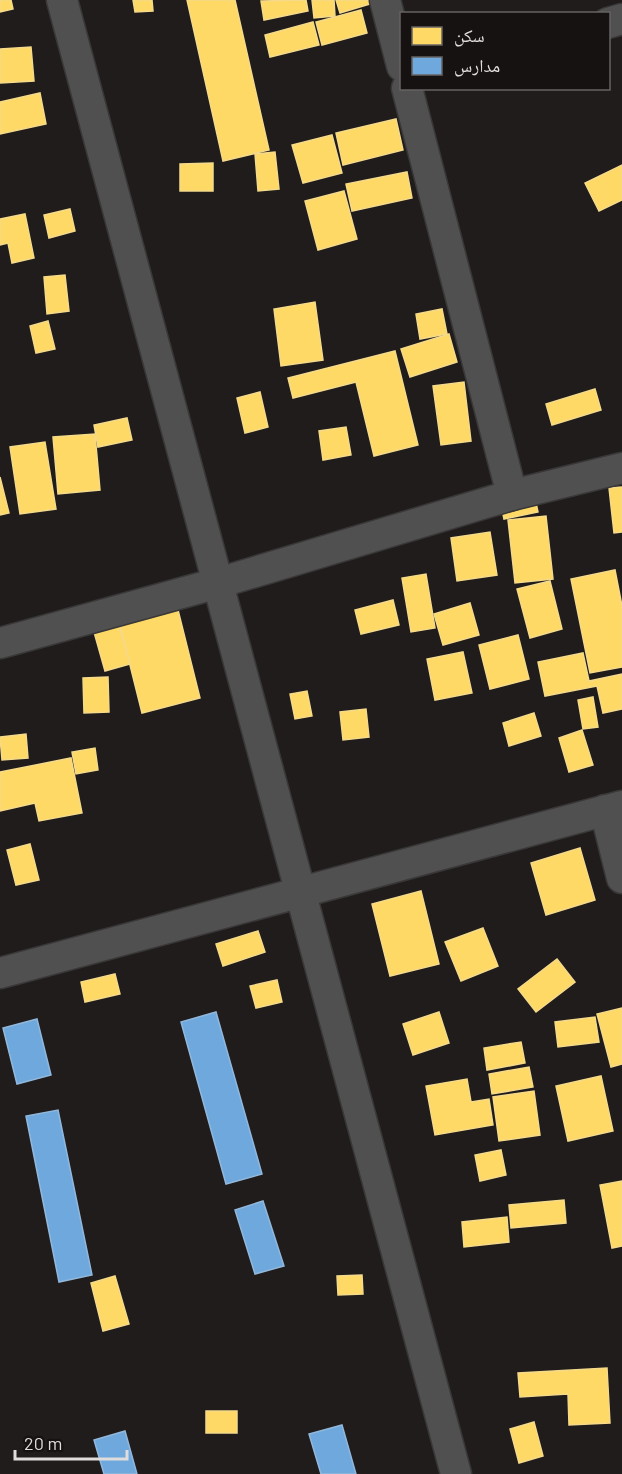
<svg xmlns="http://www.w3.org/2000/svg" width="622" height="1474" font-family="Barlow,'Noto Naskh Arabic',sans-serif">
  <rect width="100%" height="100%" fill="#1f1c1b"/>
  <!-- homes -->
  <g fill="#ffd966" stroke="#f5da89" stroke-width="1.5">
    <path d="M 0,0 L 11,0 L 13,9 L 0,12 Z"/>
    <path d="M 133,0 L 152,0 L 153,11 L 135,12 Z"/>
    <path d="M 187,0 L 235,0 L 269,150 L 223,161 Z"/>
    <path d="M 306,0 L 308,11 L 264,20 L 261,1 Z"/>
    <path d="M 312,0 L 334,0 L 335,16 L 314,18 Z"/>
    <path d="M 336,0 L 383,0 L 340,13 Z"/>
    <path d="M 361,10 L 367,33 L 322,45 L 316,22 Z"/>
    <path d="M 313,22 L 319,45 L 270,57 L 265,35 Z"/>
    <path d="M 31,47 L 34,81 L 0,83 L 0,49 Z"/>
    <path d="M 40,93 L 46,124 L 0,134 L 0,102 Z"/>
    <path d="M 396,119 L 403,150 L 343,165 L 336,133 Z"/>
    <path d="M 332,135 L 342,173 L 303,183 L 292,145 Z"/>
    <path d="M 275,152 L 279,189 L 258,191 L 255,154 Z"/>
    <path d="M 213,163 L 213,191 L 180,191 L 180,164 Z"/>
    <path d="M 622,165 L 622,200 L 599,211 L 585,183 Z"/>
    <path d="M 407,172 L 412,198 L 352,211 L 346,184 Z"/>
    <path d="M 344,191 L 357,239 L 318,250 L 305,201 Z"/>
    <path d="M 70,209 L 75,231 L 49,238 L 44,215 Z"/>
    <path d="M 25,214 L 34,258 L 12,263 L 8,243 L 0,245 L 0,219 Z"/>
    <path d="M 65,275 L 69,311 L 47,314 L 44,277 Z"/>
    <path d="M 315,302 L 323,360 L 281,366 L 274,309 Z"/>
    <path d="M 442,309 L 447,334 L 420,339 L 416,314 Z"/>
    <path d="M 48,321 L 55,349 L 36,353 L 30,326 Z"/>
    <path d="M 449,334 L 457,362 L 410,377 L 401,349 Z"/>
    <path d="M 395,351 L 418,445 L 374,456 L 356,382 L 293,398 L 288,378 Z"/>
    <path d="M 464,382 L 471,441 L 441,445 L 433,386 Z"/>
    <path d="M 595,389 L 601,410 L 552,425 L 546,404 Z"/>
    <path d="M 260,392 L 268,427 L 245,433 L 237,398 Z"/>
    <path d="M 127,418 L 132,440 L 98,447 L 94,425 Z"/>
    <path d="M 346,427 L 351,455 L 323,460 L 319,431 Z"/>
    <path d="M 95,434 L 100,490 L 58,494 L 53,437 Z"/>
    <path d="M 45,442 L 56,509 L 20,514 L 10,447 Z"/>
    <path d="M 0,477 L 9,513 L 0,515 Z"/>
    <path d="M 622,487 L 622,532 L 614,533 L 609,488 Z"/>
    <path d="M 533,489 L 538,512 L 504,519 L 499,496 Z"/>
    <path d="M 546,516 L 553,579 L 515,583 L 508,520 Z"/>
    <path d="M 490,532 L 497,575 L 457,581 L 451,538 Z"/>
    <path d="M 615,570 L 622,606 L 622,667 L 590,673 L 571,579 Z"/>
    <path d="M 426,574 L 435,628 L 411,632 L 402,578 Z"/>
    <path d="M 550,581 L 562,629 L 530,638 L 517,589 Z"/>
    <path d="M 393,600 L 399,625 L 361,634 L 355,610 Z"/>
    <path d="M 470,603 L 479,635 L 443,645 L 434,614 Z"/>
    <path d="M 178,610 L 200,698 L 142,713 L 120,625 Z"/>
    <path d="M 119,625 L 130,664 L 105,671 L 94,632 Z"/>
    <path d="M 518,635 L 529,679 L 490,689 L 479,645 Z"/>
    <path d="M 463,652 L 472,693 L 435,700 L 427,659 Z"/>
    <path d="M 583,653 L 589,681 L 622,674 L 622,709 L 603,713 L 597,686 L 545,696 L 538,662 Z"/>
    <path d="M 108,677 L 109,712 L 84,713 L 83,678 Z"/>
    <path d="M 307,691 L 312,716 L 295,719 L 290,694 Z"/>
    <path d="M 593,697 L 598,727 L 583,729 L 578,700 Z"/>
    <path d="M 366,709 L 369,737 L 343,740 L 340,712 Z"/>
    <path d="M 534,713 L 541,736 L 509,746 L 503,723 Z"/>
    <path d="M 582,730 L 593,765 L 569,772 L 559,738 Z"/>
    <path d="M 26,734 L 28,758 L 2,760 L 0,737 Z"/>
    <path d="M 95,748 L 98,770 L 76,774 L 72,752 Z"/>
    <path d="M 71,758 L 82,813 L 39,821 L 35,803 L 0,811 L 0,772 Z"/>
    <path d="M 30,844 L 39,880 L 16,885 L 7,850 Z"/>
    <path d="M 580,848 L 595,900 L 546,915 L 531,863 Z"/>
    <path d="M 421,891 L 439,964 L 390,976 L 372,904 Z"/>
    <path d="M 483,928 L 498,966 L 461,981 L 445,942 Z"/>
    <path d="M 258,931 L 265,952 L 223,966 L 216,944 Z"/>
    <path d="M 557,959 L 575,982 L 536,1012 L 518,989 Z"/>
    <path d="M 115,974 L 120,994 L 85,1002 L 81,982 Z"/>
    <path d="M 277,980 L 282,1002 L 256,1008 L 250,986 Z"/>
    <path d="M 622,1008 L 622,1064 L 611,1067 L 597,1014 Z"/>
    <path d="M 439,1012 L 449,1043 L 413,1055 L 403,1024 Z"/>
    <path d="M 595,1017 L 599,1042 L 558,1047 L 555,1022 Z"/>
    <path d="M 521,1042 L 525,1063 L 487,1070 L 484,1048 Z"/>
    <path d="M 529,1067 L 533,1087 L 492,1094 L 489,1074 Z"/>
    <path d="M 601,1076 L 613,1131 L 568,1141 L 556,1086 Z"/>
    <path d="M 467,1079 L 471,1102 L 489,1099 L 493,1125 L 435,1135 L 426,1086 Z"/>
    <path d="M 534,1091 L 540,1135 L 499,1141 L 493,1097 Z"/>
    <path d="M 501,1150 L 506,1175 L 480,1181 L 475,1155 Z"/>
    <path d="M 622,1181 L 622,1246 L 612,1248 L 600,1185 Z"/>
    <path d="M 564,1200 L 566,1223 L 511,1228 L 509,1205 Z"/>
    <path d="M 507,1217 L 509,1242 L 464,1247 L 462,1222 Z"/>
    <path d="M 362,1275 L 363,1294 L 338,1295 L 337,1276 Z"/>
    <path d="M 115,1276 L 129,1324 L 103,1331 L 91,1283 Z"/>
    <path d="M 607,1368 L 610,1423 L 569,1425 L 568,1394 L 520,1397 L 518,1373 Z"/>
    <rect x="206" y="1411" width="31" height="22"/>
    <path d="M 534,1422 L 543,1456 L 519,1463 L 510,1429 Z"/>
  </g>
  <!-- schools -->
  <g fill="#6fa8dc" stroke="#91b8dc" stroke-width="1.5">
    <path d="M 216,1012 L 262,1174 L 226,1184 L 181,1022 Z"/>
    <path d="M 37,1019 L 51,1075 L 17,1084 L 3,1028 Z"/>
    <path d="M 58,1110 L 92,1275 L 59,1282 L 26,1116 Z"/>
    <path d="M 263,1201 L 284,1266 L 255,1274 L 235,1210 Z"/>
    <path d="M 342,1425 L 356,1474 L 321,1474 L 309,1434 Z"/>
    <path d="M 125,1431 L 137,1474 L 104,1474 L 94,1440 Z"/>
  </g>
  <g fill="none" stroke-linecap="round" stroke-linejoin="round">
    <defs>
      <g id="minor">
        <path d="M 62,0 L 456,1474"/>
        <path d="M 385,0 L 402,66"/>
        <path d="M 608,23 L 622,19"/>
        <path d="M 407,88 L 512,495"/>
        <path d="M 0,643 L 218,583 L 512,495 L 622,468"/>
        <path d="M 605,810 L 622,878"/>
        <path d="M 0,973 L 622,806"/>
      </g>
    </defs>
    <!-- minor casing -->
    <use href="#minor" stroke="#393737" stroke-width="33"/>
    <!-- minor -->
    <use href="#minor" stroke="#515050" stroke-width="30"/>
  </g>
  <!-- legend -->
  <rect x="400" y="12" width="210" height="78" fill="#161211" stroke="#666362" stroke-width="1.5"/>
  <rect x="412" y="27" width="30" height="18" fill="#ffd966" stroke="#666362" stroke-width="1.5"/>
  <text x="454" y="42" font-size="18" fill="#dfdcdb">سكن</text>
  <rect x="412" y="57" width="30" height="18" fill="#6fa8dc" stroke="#666362" stroke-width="1.5"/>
  <text x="454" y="72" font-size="18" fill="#dfdcdb">مدارس</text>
  <!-- scale -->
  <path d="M15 1450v9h112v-9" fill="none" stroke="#dfdcdb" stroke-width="3"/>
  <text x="24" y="1450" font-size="18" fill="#dfdcdb" stroke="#161211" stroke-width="4.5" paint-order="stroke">20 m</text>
</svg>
